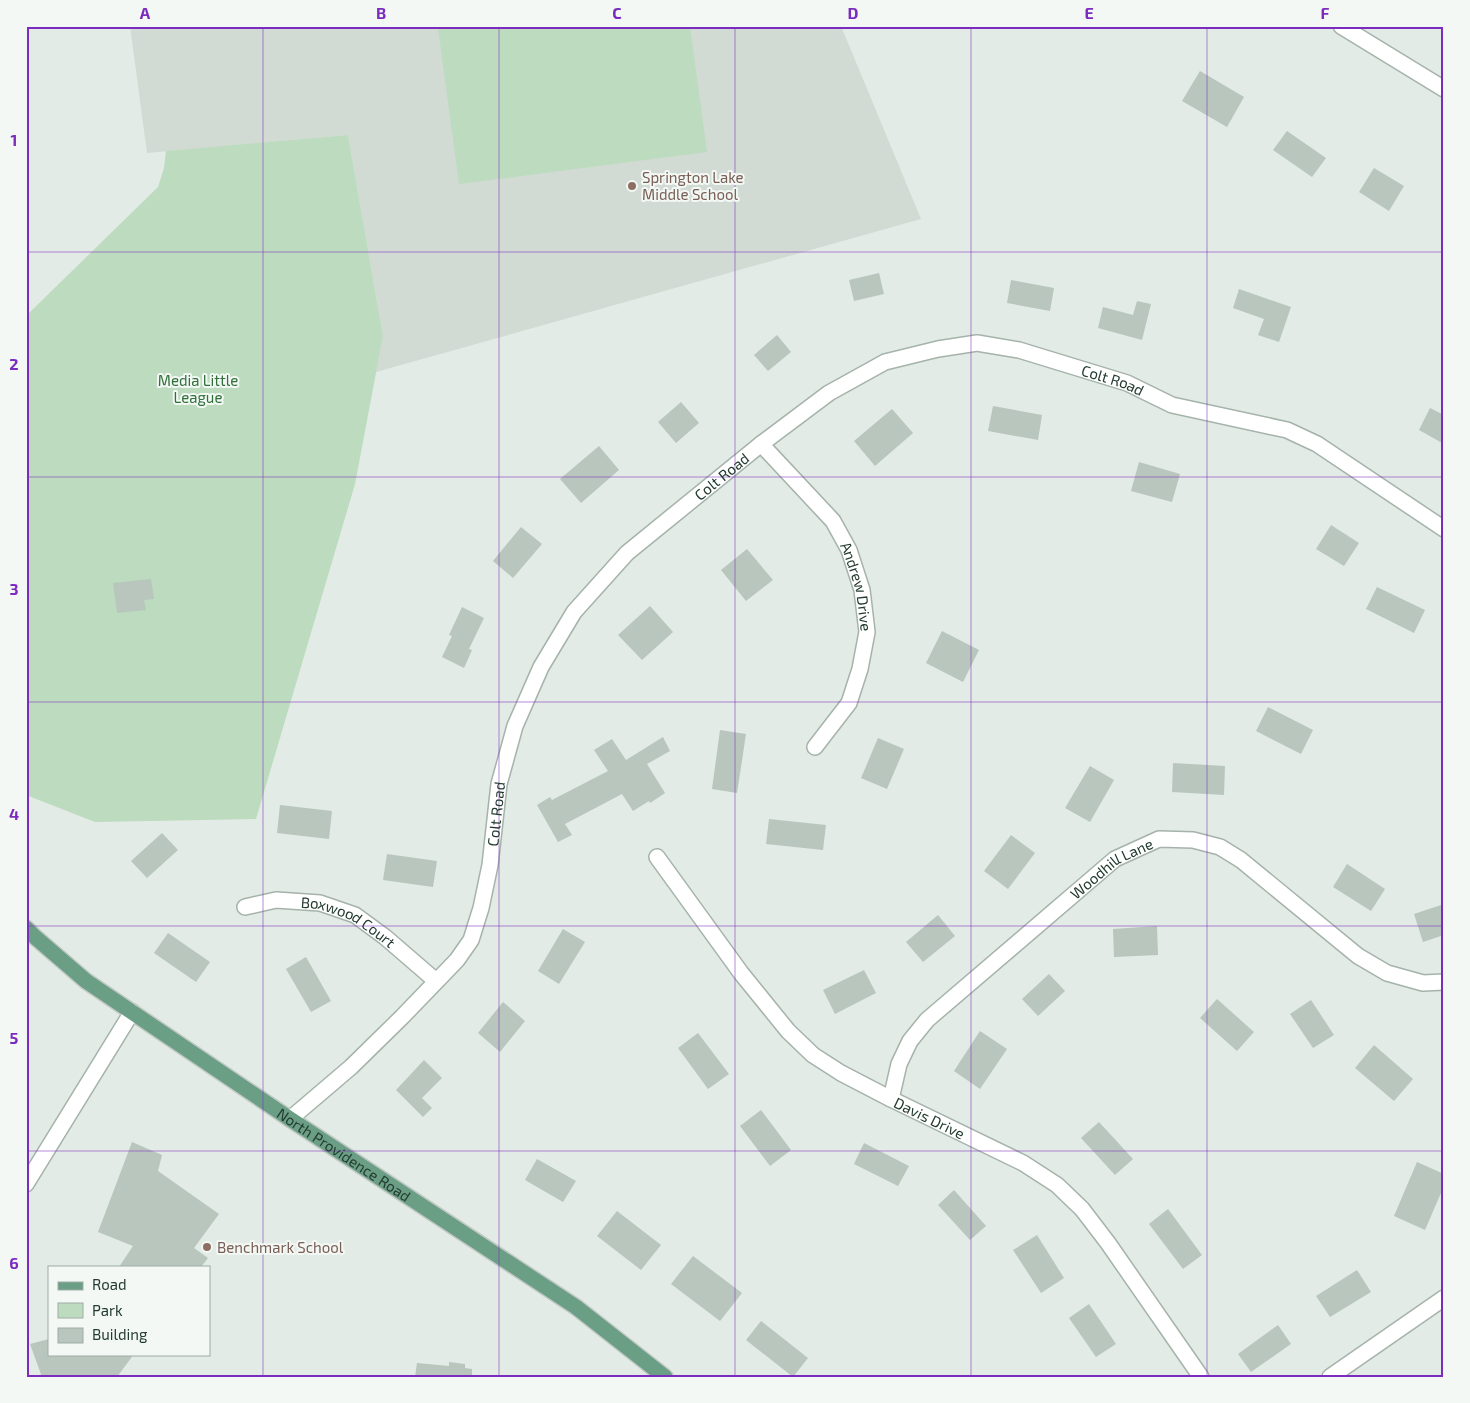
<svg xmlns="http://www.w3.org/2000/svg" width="1470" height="1403" font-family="'Exo 2',sans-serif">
  <rect width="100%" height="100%" fill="#e2ebe5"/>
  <!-- built -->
  <path fill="#d1dbd4" d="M 130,26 L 841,26 L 921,219 L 376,372 L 383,336 L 348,135 L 147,153 Z"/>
  <!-- green -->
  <g fill="#bddbbe">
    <path d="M 453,26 L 690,26 L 707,152 L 459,184 L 438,28 Z"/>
    <path d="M 348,135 L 383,336 L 355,484 L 256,819 L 95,822 L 26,795 L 26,316 L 158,187 L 164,168 L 166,151 Z"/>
  </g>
  <!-- building -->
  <g fill="#b8c6be">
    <path d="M 1200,71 L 1244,97 L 1227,127 L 1182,101 Z"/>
    <path d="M 1287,131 L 1326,158 L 1312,177 L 1273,150 Z"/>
    <path d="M 1374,168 L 1404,186 L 1389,211 L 1359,192 Z"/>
    <path d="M 879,273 L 884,294 L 854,301 L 849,280 Z"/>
    <path d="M 1011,280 L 1054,288 L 1050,311 L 1007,303 Z"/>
    <path d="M 1239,289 L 1291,307 L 1279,342 L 1258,335 L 1264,319 L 1233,308 Z"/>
    <path d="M 1137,301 L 1151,304 L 1142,340 L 1098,328 L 1103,307 L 1133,315 Z"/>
    <path d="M 777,335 L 791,352 L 768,371 L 754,355 Z"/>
    <path d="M 681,402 L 699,423 L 676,443 L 658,422 Z"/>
    <path d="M 993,406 L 1042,415 L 1038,440 L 988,431 Z"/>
    <path d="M 1430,408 L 1444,415 L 1444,444 L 1419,430 Z"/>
    <path d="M 892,409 L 913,433 L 875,466 L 854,441 Z"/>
    <path d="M 599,446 L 619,470 L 581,503 L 560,479 Z"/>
    <path d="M 1139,462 L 1180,474 L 1172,502 L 1131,491 Z"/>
    <path d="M 1331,525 L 1359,543 L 1344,566 L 1316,549 Z"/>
    <path d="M 521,527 L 542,544 L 513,578 L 493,561 Z"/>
    <path d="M 747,549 L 773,580 L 746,601 L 721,570 Z"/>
    <path d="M 151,579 L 154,599 L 144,600 L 146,610 L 117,613 L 113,583 Z"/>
    <path d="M 1377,587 L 1425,610 L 1414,633 L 1366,609 Z"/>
    <path d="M 650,606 L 673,632 L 642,660 L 618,635 Z"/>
    <path d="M 462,607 L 484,618 L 469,649 L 472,650 L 464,668 L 442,657 L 452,636 L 449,635 Z"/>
    <path d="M 942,631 L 979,650 L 963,682 L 926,663 Z"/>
    <path d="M 1268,707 L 1313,730 L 1301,754 L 1256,731 Z"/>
    <path d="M 720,730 L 746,734 L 737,793 L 712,789 Z"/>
    <path d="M 663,737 L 670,751 L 647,764 L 665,793 L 650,803 L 649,801 L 633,811 L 622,794 L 565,824 L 572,835 L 558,842 L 537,805 L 550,797 L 552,800 L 608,771 L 594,750 L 612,739 L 626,760 Z"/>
    <path d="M 878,738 L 904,749 L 887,789 L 861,778 Z"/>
    <path d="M 1173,763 L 1225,766 L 1224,795 L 1172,792 Z"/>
    <path d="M 1090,766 L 1114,780 L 1090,822 L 1065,808 Z"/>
    <path d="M 280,805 L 332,811 L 329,839 L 277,833 Z"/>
    <path d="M 769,819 L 826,825 L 823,850 L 766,844 Z"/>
    <path d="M 162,833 L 178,850 L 147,878 L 131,861 Z"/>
    <path d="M 1011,835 L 1035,853 L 1008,889 L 984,871 Z"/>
    <path d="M 387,854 L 437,861 L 433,887 L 383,880 Z"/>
    <path d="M 1347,864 L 1385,889 L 1371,911 L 1333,887 Z"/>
    <path d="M 1444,904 L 1444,935 L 1423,942 L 1414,914 Z"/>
    <path d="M 938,915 L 955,936 L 923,962 L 906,942 Z"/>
    <path d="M 1157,926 L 1158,955 L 1114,957 L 1113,929 Z"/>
    <path d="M 563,929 L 585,942 L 559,984 L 538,971 Z"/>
    <path d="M 168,933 L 210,962 L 196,982 L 154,953 Z"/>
    <path d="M 306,957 L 331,1001 L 311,1012 L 286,969 Z"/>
    <path d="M 864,970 L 876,993 L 835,1014 L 823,990 Z"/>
    <path d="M 1049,974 L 1065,991 L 1038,1016 L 1022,999 Z"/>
    <path d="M 1217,999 L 1254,1032 L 1237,1051 L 1200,1018 Z"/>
    <path d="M 1311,1000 L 1334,1035 L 1313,1048 L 1290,1014 Z"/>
    <path d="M 503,1002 L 525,1021 L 500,1052 L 478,1033 Z"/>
    <path d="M 980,1031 L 1007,1049 L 980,1089 L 954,1071 Z"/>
    <path d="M 698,1033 L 729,1074 L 708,1089 L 678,1048 Z"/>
    <path d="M 1374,1045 L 1413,1079 L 1394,1101 L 1355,1068 Z"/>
    <path d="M 424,1060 L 442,1078 L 422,1098 L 432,1108 L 423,1117 L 396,1090 Z"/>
    <path d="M 761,1110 L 791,1150 L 770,1166 L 740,1126 Z"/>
    <path d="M 1099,1122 L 1133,1159 L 1115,1175 L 1081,1138 Z"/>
    <path d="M 132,1142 L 162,1155 L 158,1171 L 219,1214 L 194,1248 L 208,1258 L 201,1267 L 119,1267 L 133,1246 L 98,1232 Z"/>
    <path d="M 864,1143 L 909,1166 L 898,1186 L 854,1164 Z"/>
    <path d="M 537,1159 L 576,1181 L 563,1202 L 525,1180 Z"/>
    <path d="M 1417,1162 L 1444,1174 L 1444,1186 L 1425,1230 L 1394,1216 Z"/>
    <path d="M 954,1190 L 986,1226 L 970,1240 L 938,1205 Z"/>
    <path d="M 1168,1209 L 1202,1255 L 1183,1269 L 1149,1224 Z"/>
    <path d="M 617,1211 L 661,1245 L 641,1270 L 597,1236 Z"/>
    <path d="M 1037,1235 L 1064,1278 L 1041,1293 L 1013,1250 Z"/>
    <path d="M 693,1256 L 742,1293 L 720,1321 L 671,1284 Z"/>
    <path d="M 1357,1270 L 1371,1292 L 1330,1317 L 1316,1296 Z"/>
    <path d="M 1089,1304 L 1116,1344 L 1096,1357 L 1069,1318 Z"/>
    <path d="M 761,1321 L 808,1358 L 793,1377 L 746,1340 Z"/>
    <path d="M 1278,1325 L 1291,1344 L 1251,1372 L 1238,1354 Z"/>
    <path d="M 49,1339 L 49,1354 L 134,1354 L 117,1377 L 42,1377 L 30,1344 Z"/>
    <path d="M 449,1362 L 465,1364 L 465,1368 L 472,1369 L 472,1377 L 415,1377 L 417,1363 L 449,1366 Z"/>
  </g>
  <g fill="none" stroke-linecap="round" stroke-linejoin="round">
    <defs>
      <g id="minor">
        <path d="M 1341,26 L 1444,89"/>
        <path id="s1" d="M 761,444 L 833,521 L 849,550 L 862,590 L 867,632 L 860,669 L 849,703 L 815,747"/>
        <path id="s2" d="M 657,857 L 741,973 L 788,1031 L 813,1055 L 841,1073 L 891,1099 L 1023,1163 L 1057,1185 L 1082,1209 L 1108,1243 L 1201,1377"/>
        <path id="s3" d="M 245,907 L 276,900 L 320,903 L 355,915 L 385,937 L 436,981"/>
        <path id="s4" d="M 891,1099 L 899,1064 L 910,1041 L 927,1020 L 1115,859 L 1159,839 L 1193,840 L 1220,847 L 1241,860 L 1358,956 L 1387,973 L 1423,983 L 1444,982"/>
        <path id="s5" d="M 290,1119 L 351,1067 L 402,1017 L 457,960 L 471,940 L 481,908 L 490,865 L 499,784 L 515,726 L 541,667 L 574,612 L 627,553 L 761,444 L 829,393 L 885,362 L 938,349 L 977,343 L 1019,350 L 1127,383 L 1172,405 L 1287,430 L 1317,444 L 1444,529"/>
        <path d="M 26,1184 L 132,1012"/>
        <path d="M 1330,1377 L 1444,1298"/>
      </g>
      <g id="major">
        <path id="s6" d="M 26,928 L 35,937 L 86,981 L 290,1119 L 576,1307 L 665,1377"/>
      </g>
    </defs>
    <!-- minor casing -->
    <use href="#minor" stroke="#a5b3ab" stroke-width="18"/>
    <!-- major casing -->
    <use href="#major" stroke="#c1c8c5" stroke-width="18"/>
    <!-- minor -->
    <use href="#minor" stroke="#fff" stroke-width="15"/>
    <!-- major -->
    <use href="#major" stroke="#6a9e85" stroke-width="15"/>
  </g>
  <!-- grid -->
  <path fill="none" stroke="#7b2cbf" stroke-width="1" stroke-opacity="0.55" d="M 263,26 L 263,1377M 499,26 L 499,1377M 735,26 L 735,1377M 971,26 L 971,1377M 1207,26 L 1207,1377M 26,252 L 1444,252M 26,477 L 1444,477M 26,702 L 1444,702M 26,926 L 1444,926M 26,1151 L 1444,1151"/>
  <!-- markers -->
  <g fill="#8d6e63" stroke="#f3f8f4" stroke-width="2">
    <circle cx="632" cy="186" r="5"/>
    <circle cx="207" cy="1247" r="5"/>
  </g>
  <g text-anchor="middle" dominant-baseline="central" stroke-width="4" stroke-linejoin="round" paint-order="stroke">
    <!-- education labels -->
    <g font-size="15" fill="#785e54" stroke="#f3f8f4" text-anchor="start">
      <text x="642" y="177">Springton Lake<tspan x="642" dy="17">Middle School</tspan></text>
      <text x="217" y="1247">Benchmark School</text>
    </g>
    <!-- park labels -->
    <g font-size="15" fill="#30703b" stroke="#f3f8f4">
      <text x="198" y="380">Media Little<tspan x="198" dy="17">League</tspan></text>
    </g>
    <!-- street labels -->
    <g font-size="15" fill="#233b30" stroke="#f3f8f4">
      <text stroke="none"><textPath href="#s5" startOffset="1239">Colt Road</textPath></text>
      <text stroke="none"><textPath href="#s5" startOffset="804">Colt Road</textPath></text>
      <text stroke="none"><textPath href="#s1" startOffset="176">Andrew Drive</textPath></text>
      <text stroke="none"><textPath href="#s5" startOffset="384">Colt Road</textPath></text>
      <text stroke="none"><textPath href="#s4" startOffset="328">Woodhill Lane</textPath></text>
      <text stroke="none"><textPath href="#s3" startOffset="109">Boxwood Court</textPath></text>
      <text stroke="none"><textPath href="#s2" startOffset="385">Davis Drive</textPath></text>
      <text stroke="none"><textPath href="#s6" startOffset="391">North Providence Road</textPath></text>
    </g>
  </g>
  <!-- border -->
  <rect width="1470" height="1403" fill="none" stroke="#f3f8f4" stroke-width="55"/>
  <!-- legend -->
  <rect x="48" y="1266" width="162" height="90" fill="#f3f8f4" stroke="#a0aca6"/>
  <rect x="58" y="1282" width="25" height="8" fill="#6a9e85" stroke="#a0aca6"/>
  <text x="92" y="1290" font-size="15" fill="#233b30">Road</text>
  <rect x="58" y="1303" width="25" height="15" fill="#bddbbe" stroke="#a0aca6"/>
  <text x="92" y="1316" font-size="15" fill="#233b30">Park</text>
  <rect x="58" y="1328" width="25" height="15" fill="#b8c6be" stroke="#a0aca6"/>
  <text x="92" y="1340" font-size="15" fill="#233b30">Building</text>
  <rect x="28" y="28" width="1414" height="1348" fill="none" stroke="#7b2cbf" stroke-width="2"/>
  <g font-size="16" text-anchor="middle" font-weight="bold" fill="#7b2cbf">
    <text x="145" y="19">A</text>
    <text x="381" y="19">B</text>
    <text x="617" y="19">C</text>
    <text x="853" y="19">D</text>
    <text x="1089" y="19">E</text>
    <text x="1325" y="19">F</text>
    <text x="14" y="146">1</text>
    <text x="14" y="370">2</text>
    <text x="14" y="595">3</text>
    <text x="14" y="820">4</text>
    <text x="14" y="1044">5</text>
    <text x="14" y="1269">6</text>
  </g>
</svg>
